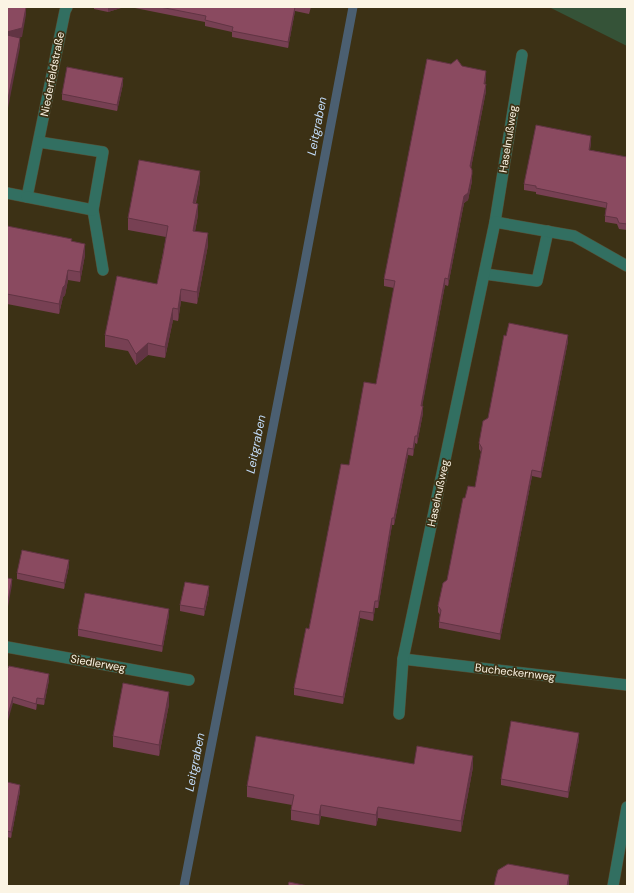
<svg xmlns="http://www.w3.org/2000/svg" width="634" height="893" font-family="'DM Sans',sans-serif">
  <rect width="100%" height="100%" fill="#3c3115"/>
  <!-- green -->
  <path fill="#355338" d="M 549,7 L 627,7 L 627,46 Z"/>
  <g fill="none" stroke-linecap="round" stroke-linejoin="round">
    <!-- stream -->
    <path stroke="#4b5f71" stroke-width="9" d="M 184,886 L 301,283 L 353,7"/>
    <defs>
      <path id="service" d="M 93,210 L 103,270"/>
      <g id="minor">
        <path d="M 7,193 L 27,197 L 65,11 L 67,7"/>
        <path d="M 27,197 L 93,210 L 103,152 L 39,142"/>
        <path d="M 495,222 L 522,55"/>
        <path d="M 485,274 L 537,281 L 548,231"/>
        <path d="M 7,647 L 189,680"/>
        <path d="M 403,659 L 627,685"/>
        <path d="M 399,714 L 403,659 L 495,222 L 574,236 L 627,266"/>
        <path d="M 613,886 L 627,807"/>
      </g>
    </defs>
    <!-- service casing -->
    <use href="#service" stroke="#574c32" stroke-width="12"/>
    <!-- minor casing -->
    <use href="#minor" stroke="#574c32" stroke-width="12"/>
    <!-- service -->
    <use href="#service" stroke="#326f61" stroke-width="11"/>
    <!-- minor -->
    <use href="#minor" stroke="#326f61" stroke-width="11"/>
  </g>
  <!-- wall -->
  <g fill="#774053">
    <path d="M 94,7 L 124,7 L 108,12 L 94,9 Z"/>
    <path d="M 130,7 L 311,7 L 309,14 L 295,11 L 288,48 L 232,37 L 232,32 L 205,26 L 205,22 Z"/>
    <path d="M 462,66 L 486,78 L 485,84 L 486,91 L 471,168 L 472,181 L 468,200 L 464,203 L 448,286 L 445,285 L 422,406 L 423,413 L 417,444 L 415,443 L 413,456 L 408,455 L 394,525 L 392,525 L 378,608 L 375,608 L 373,621 L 360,618 L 343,704 L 294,695 L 294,688 L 349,465 L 376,384 L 394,288 L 384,286 L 384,279 Z"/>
    <path d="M 123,84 L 117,111 L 62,100 L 62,94 Z"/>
    <path d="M 591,142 L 590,150 L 627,157 L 627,230 L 619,229 L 617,224 L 605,222 L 605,216 L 606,208 L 536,194 L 536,192 L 524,190 L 524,184 Z"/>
    <path d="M 200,182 L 196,203 L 198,215 L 195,231 L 208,245 L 197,304 L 181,301 L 178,321 L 173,320 L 165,358 L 148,355 L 136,365 L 128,351 L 105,347 L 105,335 L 157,284 L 166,237 L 128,230 L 128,218 Z"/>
    <path d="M 7,226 L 72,241 L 85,255 L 80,282 L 68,280 L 65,295 L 63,297 L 59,314 L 7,304 Z"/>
    <path d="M 568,341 L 541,478 L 532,476 L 500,640 L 439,628 L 439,622 L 440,615 L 438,612 L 438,606 L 447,580 L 465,498 L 475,487 L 481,452 L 479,449 L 479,443 L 488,418 Z"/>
    <path d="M 69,566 L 64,589 L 17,579 L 17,573 Z"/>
    <path d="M 209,593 L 204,616 L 180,611 L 180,605 Z"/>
    <path d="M 169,615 L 162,652 L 78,636 L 78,629 Z"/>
    <path d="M 7,668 L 49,680 L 44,705 L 37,704 L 36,710 L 13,703 Z"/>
    <path d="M 169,704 L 159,756 L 113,747 L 113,736 Z"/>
    <path d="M 579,739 L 568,798 L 501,785 L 501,779 Z"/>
    <path d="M 414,764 L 473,767 L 461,832 L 378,818 L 376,826 L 321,816 L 319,825 L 291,820 L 291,810 L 292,805 L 247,797 L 247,786 Z"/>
    <path d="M 7,782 L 20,791 L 11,838 L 7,837 Z"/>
  </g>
  <!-- shaded-wall -->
  <g fill="#613443">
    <path d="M 26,7 L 26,15 L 22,37 L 7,41 L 7,32 Z"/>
    <path d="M 108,7 L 124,7 L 108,12 Z"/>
    <path d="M 295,7 L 295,11 L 288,48 L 288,42 Z"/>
    <path d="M 20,38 L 20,47 L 7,113 L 7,104 Z"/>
    <path d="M 486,71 L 486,78 L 484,91 L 484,84 Z"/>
    <path d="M 123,78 L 123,84 L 117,111 L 117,105 Z"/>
    <path d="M 486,84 L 486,91 L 470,173 L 470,166 Z"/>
    <path d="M 591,136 L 591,142 L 589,156 L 589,150 Z"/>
    <path d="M 200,171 L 200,182 L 193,214 L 193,203 Z"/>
    <path d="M 472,174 L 472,181 L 468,200 L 464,203 L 448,286 L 448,279 L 464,196 Z"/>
    <path d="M 198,204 L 198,215 L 193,242 L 193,231 Z"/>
    <path d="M 208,233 L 208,245 L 197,304 L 197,292 Z"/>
    <path d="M 85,244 L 85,255 L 80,282 L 80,272 Z"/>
    <path d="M 68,270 L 68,280 L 65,295 L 63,297 L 59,314 L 59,304 L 63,287 Z"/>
    <path d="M 445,278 L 445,285 L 421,413 L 421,406 Z"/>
    <path d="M 181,289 L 181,301 L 178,321 L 178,309 Z"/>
    <path d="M 173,308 L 173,320 L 165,358 L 165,347 Z"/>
    <path d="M 568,335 L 568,341 L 541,478 L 541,472 Z"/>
    <path d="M 148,343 L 148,355 L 136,365 L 136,354 Z"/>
    <path d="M 423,406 L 423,413 L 417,444 L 417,436 Z"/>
    <path d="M 415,436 L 415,443 L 413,456 L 413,449 Z"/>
    <path d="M 408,448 L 408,455 L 394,525 L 394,518 Z"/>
    <path d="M 532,470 L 532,476 L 500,640 L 500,634 Z"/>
    <path d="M 392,518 L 392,525 L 378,608 L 378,601 Z"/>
    <path d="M 69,560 L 69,566 L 64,589 L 64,583 Z"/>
    <path d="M 12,579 L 12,585 L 7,612 L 7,606 Z"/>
    <path d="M 209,586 L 209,593 L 204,616 L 204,609 Z"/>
    <path d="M 375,601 L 375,608 L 373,621 L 373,613 Z"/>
    <path d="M 169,609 L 169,615 L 162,652 L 162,646 Z"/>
    <path d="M 360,611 L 360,618 L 343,704 L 343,697 Z"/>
    <path d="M 49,674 L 49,680 L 44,705 L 44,699 Z"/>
    <path d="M 169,692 L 169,704 L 159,756 L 159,745 Z"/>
    <path d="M 13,697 L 13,703 L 7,724 L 7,718 Z"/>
    <path d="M 37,698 L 37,704 L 36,710 L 36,704 Z"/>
    <path d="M 579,733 L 579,739 L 568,798 L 568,792 Z"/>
    <path d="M 473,756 L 473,767 L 461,832 L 461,821 Z"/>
    <path d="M 20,785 L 20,791 L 11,838 L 11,832 Z"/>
    <path d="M 321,805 L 321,816 L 319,825 L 319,815 Z"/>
    <path d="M 378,807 L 378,818 L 376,826 L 376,815 Z"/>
    <path d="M 569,875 L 569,886 L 567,886 Z"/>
  </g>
  <!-- building -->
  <g fill="#8a4a60" stroke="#613443">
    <path d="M 7,7 L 26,7 L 22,28 L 7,32 Z"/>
    <path d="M 160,7 L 295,7 L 288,42 L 232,31 L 233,27 L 205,20 L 206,16 Z"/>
    <path d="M 7,35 L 20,38 L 7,104 Z"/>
    <path d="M 427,59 L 451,64 L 457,59 L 462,66 L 486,71 L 484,84 L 486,84 L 470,166 L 472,170 L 472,174 L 468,193 L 464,196 L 448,279 L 445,278 L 421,406 L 423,406 L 417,436 L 415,436 L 413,449 L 408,448 L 394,518 L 392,518 L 378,601 L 375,601 L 373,613 L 360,611 L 343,697 L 294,688 L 306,628 L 309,629 L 341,464 L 349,465 L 364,382 L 376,384 L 395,281 L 384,279 Z"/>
    <path d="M 67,67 L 123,78 L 117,105 L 62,94 Z"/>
    <path d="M 536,125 L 591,136 L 589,150 L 627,157 L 627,224 L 619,223 L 617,218 L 605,216 L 607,203 L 536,188 L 536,186 L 524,184 Z"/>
    <path d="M 139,160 L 200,171 L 193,203 L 198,204 L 193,231 L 208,233 L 197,292 L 181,289 L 178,309 L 173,308 L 165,347 L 148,343 L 136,354 L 128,340 L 105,335 L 117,276 L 157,284 L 163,255 L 168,226 L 128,218 Z"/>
    <path d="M 7,226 L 72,239 L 71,241 L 85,244 L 80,272 L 68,270 L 65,285 L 63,287 L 59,304 L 7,294 Z"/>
    <path d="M 509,323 L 568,335 L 541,472 L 532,470 L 500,634 L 439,622 L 441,610 L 438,606 L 443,583 L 447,580 L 463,498 L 465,498 L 468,486 L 475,487 L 482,448 L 479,443 L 483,421 L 488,418 L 504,335 L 506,336 Z"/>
    <path d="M 22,550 L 69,560 L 64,583 L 17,573 Z"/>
    <path d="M 7,578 L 12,579 L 7,606 Z"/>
    <path d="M 185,582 L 209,586 L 204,609 L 180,605 Z"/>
    <path d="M 85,593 L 169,609 L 162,646 L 78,629 Z"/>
    <path d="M 9,666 L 49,674 L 44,699 L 37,698 L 36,704 L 13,697 L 7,718 L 7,668 L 8,668 Z"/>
    <path d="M 123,683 L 169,692 L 159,745 L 113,736 Z"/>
    <path d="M 511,721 L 579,733 L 568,792 L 501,779 Z"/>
    <path d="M 256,736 L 414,764 L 417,746 L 473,756 L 461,821 L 378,807 L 376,815 L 321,805 L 319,815 L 291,810 L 294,795 L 247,786 Z"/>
    <path d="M 7,782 L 20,785 L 11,832 L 7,831 Z"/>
    <path d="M 508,864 L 569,875 L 567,886 L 494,886 L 496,877 L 498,870 Z"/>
    <path d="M 289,882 L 308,886 L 288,886 Z"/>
  </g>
  <g text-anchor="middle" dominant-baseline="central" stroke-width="3.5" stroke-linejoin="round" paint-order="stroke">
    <!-- street labels -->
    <g font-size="11" fill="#fbf4e4" stroke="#3c3115">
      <text transform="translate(52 74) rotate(-79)">Niederfeldstraße</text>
      <text transform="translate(508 139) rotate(-81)">Haselnußweg</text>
      <text transform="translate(438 493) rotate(-78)">Haselnußweg</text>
      <text transform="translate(98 663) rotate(10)">Siedlerweg</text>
      <text transform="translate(515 672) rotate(7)">Bucheckernweg</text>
    </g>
    <!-- water labels -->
    <g font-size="12" font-style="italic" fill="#c2dbf8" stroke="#3c3115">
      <text transform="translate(317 126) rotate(-79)">Leitgraben</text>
      <text transform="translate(256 444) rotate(-79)">Leitgraben</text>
      <text transform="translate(195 762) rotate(-79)">Leitgraben</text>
    </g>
  </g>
  <!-- border -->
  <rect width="634" height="893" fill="none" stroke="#fbf4e4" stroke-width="16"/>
</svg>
